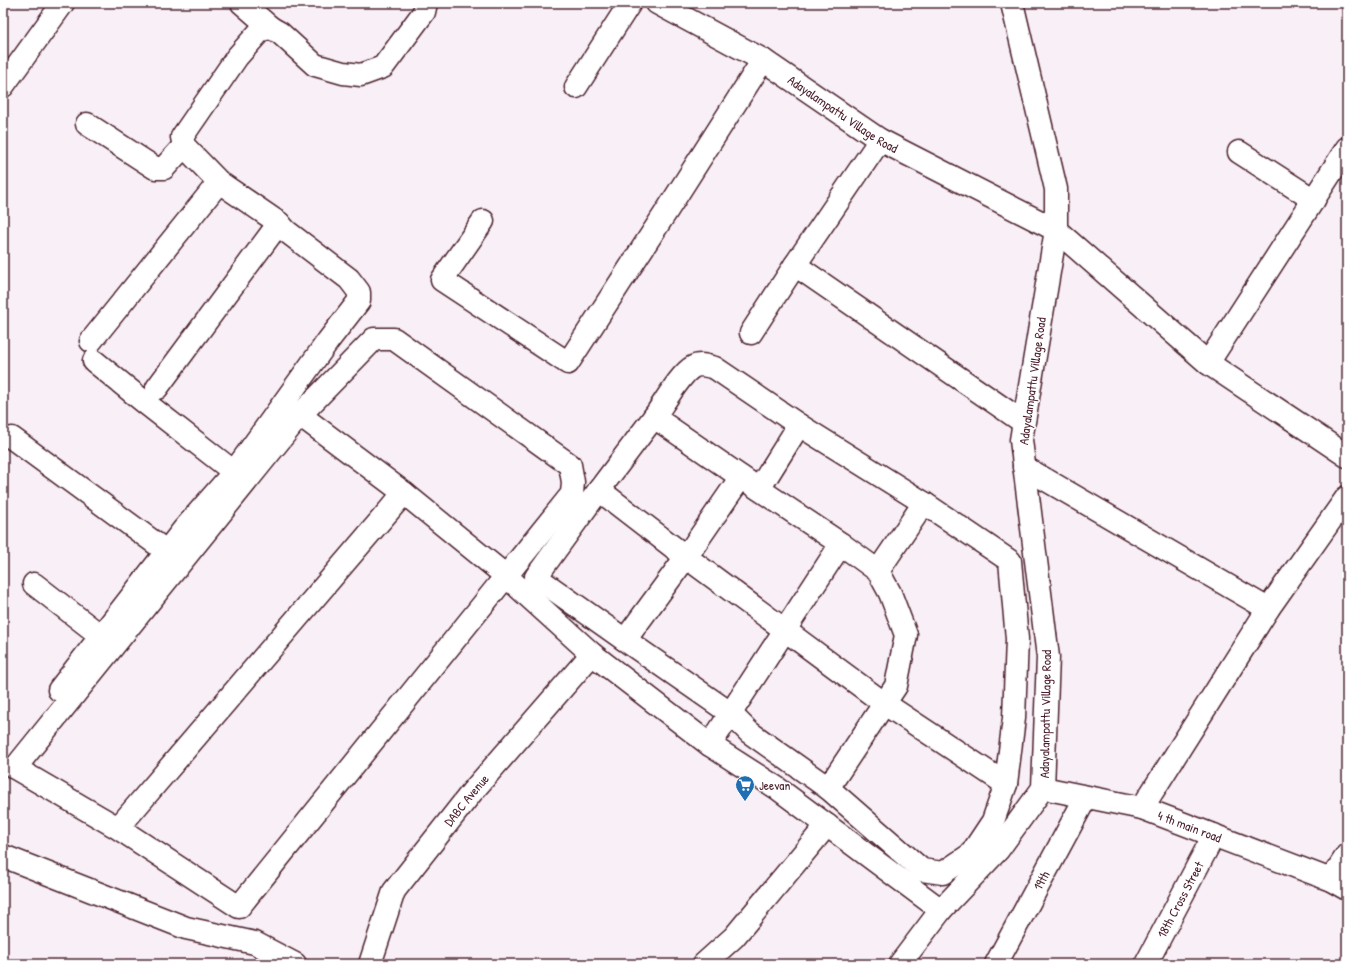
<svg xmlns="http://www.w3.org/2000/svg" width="1350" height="967" font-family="'Patrick Hand',sans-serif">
  <rect width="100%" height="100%" fill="#f9f0f7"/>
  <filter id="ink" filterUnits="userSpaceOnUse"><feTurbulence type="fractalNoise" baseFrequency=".025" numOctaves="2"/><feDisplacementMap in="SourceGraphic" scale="8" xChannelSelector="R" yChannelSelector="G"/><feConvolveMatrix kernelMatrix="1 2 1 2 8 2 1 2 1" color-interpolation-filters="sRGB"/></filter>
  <g filter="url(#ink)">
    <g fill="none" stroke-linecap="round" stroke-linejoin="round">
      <defs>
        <g id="minor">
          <path d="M 242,3 L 271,28"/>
          <path id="s1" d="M 657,3 L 763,60 L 880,140 L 1056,230 L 1021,440 L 1048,657 L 1043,788 L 998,850 L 941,910 L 900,964"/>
          <path d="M 1012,3 L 1056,189 L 1056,230 L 1208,363 L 1347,456"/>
          <path d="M 3,86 L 63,3"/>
          <path d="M 576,87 L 630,3"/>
          <path d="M 87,124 L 155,168 L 164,168 L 184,146"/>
          <path d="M 1239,152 L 1314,200"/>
          <path d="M 483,221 L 442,280 L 568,363 L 668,209 L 763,60"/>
          <path d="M 795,265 L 1023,422"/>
          <path d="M 751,333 L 795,265 L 880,140"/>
          <path d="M 91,341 L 219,182"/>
          <path d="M 94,361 L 143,401 L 234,472"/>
          <path d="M 1208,363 L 1347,148"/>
          <path d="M 157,388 L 279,223"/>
          <path d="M 300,415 L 374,339 L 394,339 L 570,465 L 573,482 L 572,494 L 506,576 L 404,493"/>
          <path d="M 654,417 C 663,405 681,373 693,367 C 700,363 708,366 715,368 L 799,425 L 924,503"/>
          <path d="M 12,438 L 166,551"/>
          <path d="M 1024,467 L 1268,609"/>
          <path d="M 759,489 L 799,425"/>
          <path d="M 599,490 L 536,577 L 625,640 L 730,713 L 749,732 L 828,788 L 922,870 L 943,873 L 971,854 L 993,821 L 1006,784 L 1014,718 L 1017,639 L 1010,561 L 924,503 L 878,571"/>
          <path d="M 34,584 L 101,636"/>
          <path d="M 625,640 L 686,557 L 741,477"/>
          <path d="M 59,690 L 184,529 L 234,472 L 328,341 L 359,301 L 359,292 L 349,279 L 286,231 L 279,223 L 219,182 L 184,146 L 182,137 L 237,57 L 261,30 L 271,28 L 280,33 L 315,65 L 343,73 L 361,75 L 383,67 L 424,12 L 426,3"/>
          <path d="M 710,745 L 841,544 L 741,477 L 654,417 L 599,490 L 686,557 L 885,704 L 1006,784"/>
          <path d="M 828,788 L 896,686 L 906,635 L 890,593 L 878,571 L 841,544"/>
          <path id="s2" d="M 1043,788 L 1142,808 L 1331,880 L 1347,889"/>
          <path d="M 1142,808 L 1268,609 L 1347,497"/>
          <path d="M 118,828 L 404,493 L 300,415 L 15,768 L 118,828 L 239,907 L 506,576 L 592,654 L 710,745 L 777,788 L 941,910"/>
          <path d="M 3,856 L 186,928 L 255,943 L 295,964"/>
          <path d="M 1331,880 L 1347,855"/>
          <path id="s3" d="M 370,964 L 394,891 L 472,792 L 592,654"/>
          <path d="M 704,964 L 734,937 L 827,825"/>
          <path id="s4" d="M 996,964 L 1086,797"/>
          <path id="s5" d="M 1146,964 L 1214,835"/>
        </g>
      </defs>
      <!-- minor casing -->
      <use href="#minor" stroke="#4a1f2b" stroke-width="25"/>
      <!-- minor -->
      <use href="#minor" stroke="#fff" stroke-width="22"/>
    </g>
  </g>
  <!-- icons -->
  <defs>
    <symbol id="supermarket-pin" viewBox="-11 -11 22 30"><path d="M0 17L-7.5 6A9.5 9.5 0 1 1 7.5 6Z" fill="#1f6fb2" stroke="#fff"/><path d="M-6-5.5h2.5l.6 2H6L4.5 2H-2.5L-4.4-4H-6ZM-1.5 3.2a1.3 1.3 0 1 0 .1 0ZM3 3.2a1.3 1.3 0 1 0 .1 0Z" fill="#fff"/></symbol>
  </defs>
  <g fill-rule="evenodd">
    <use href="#supermarket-pin" x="734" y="774" width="22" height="30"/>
  </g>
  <g text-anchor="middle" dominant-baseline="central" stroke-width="3" stroke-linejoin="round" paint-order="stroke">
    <!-- street labels -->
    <g font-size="13" fill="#4a1f2b" stroke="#fff">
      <text stroke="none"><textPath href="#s1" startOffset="217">Adayalampattu Village Road</textPath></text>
      <text transform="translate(1032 381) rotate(-82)">Adayalampattu Village Road</text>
      <text transform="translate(1045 714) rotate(-89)">Adayalampattu Village Road</text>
      <text stroke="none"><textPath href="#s3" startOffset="193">DABC Avenue</textPath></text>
      <text stroke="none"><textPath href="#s2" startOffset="152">4 th main road</textPath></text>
      <text stroke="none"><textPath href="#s4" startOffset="95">19th</textPath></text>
      <text stroke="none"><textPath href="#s5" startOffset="73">18th Cross Street</textPath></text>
    </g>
    <!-- poi labels -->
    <g font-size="13" fill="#4a1f2b" stroke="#fff" text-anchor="start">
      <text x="759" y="785">Jeevan</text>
    </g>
  </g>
  <!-- margin -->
  <rect width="1350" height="967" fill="none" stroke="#fff" stroke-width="16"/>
  <rect x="8" y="8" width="1334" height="951" fill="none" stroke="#4a1f2b" stroke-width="1.5" filter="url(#ink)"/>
</svg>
